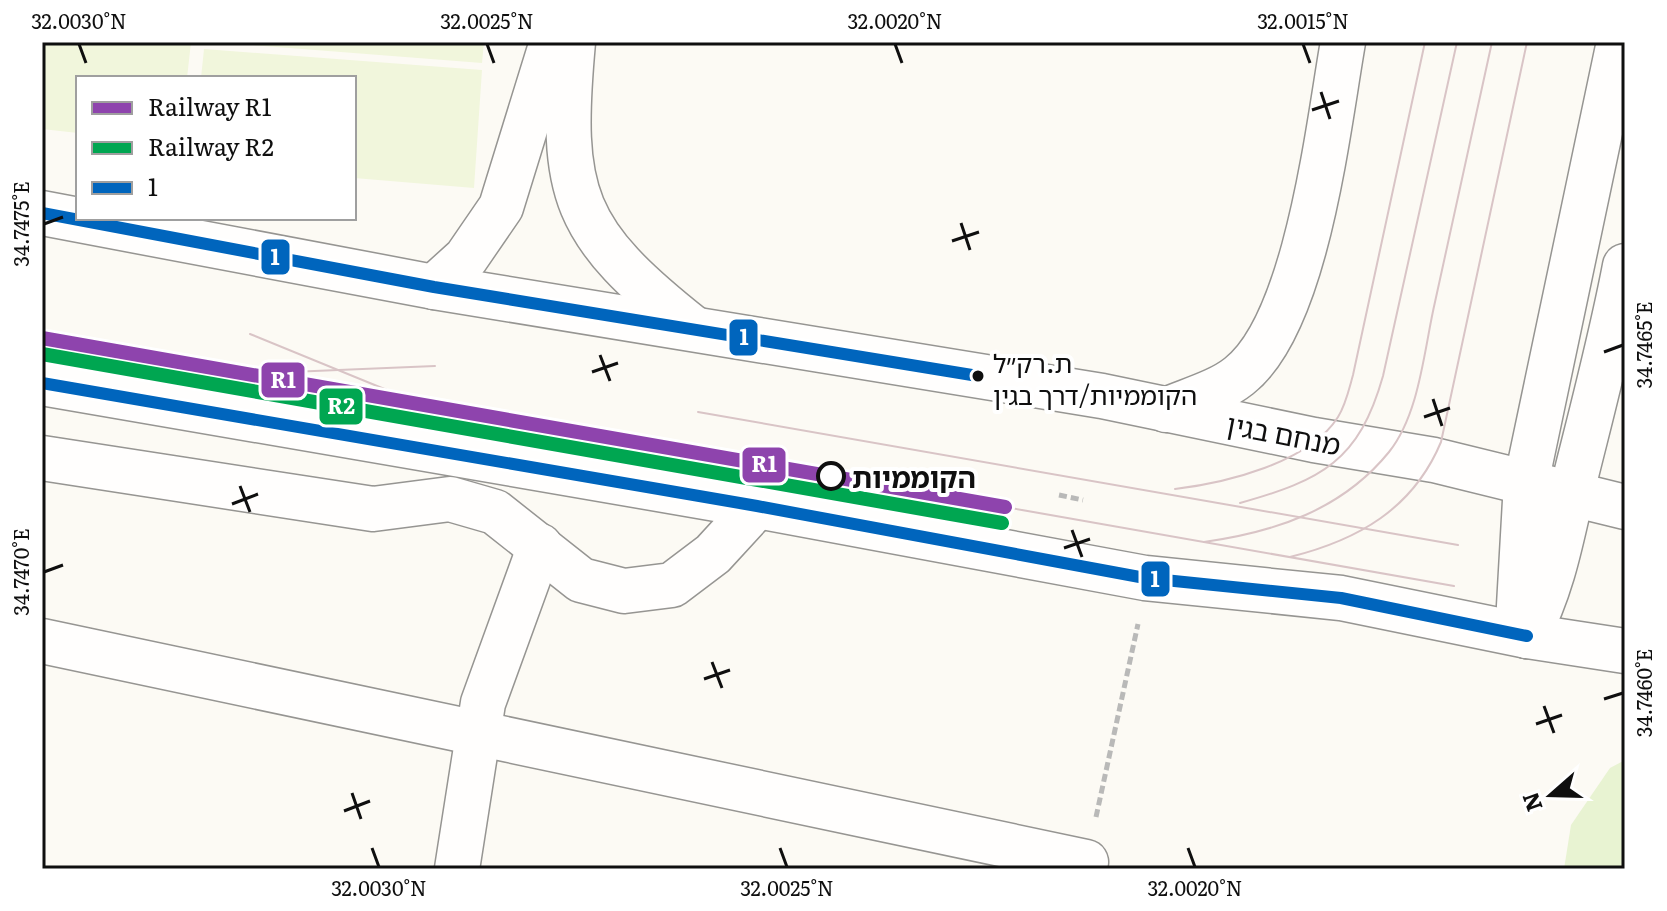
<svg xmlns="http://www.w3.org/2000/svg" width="1667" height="911" font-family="Literata,'Noto Sans Hebrew',serif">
  <rect width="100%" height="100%" fill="#fcfaf4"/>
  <!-- green -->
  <path fill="#e8f3d2" d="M 1625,760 L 1625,869 L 1564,869 L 1571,825 L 1610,768 Z"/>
  <!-- pitch -->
  <g fill="#f1f6dc">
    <path d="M 42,42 L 191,42 L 187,78 L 78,78 L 78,133 L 42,129 Z"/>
    <path d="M 213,42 L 484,42 L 482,63 Z"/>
    <path d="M 204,49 L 482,70 L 474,188 L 354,178 L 354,78 L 201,78 Z"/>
  </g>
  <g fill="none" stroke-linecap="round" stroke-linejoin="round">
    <defs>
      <g id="minor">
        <path d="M 573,42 C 559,195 572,232 693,328"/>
        <path d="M 42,213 L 434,287 L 1102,396 L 1314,440 L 1434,460 L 1625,507"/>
        <path d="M 434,287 L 466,258 L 501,207 L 552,42"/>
        <path d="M 42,383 L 757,506 L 1145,578 L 1341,598 L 1527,636 L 1625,651"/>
        <path d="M 1166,410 C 1189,400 1219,392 1239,376 C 1307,323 1328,127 1343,42"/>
        <path d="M 42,458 L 373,509 L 450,499 L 495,512 L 581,580 L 624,591 L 672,585 L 713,554 L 757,506"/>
        <path d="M 1527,636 L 1519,606 L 1526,483 L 1619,42"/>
        <path d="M 1527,636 C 1555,584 1563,528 1577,471 C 1594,403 1612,335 1625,266"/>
        <path d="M 42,641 L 1086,862"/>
        <path d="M 457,869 L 483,703 L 540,546"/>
      </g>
    </defs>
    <!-- minor casing -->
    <use href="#minor" stroke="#969592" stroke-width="47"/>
    <!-- path -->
    <g stroke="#b9b9b8" stroke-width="5" stroke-dasharray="8 4" stroke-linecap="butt">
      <path d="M 1059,495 L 1083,500"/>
      <path d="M 1096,817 L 1138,624"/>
    </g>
    <!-- minor -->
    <use href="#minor" stroke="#fffefd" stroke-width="44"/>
    <!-- tram -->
    <g stroke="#d9c4c6" stroke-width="2">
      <path d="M 250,334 L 426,406"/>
      <path d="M 239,374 L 435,366"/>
      <path d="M 698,412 L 1458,545"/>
      <path d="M 1175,489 C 1225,483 1309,463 1338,417 C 1346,404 1349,389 1353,375 L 1425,42"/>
      <path d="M 1240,503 C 1322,480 1359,461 1383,376 L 1457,42"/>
      <path d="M 1005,507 L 1454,586"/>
      <path d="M 1204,542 C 1275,532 1342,510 1389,452 C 1420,413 1424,349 1435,302 C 1454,216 1473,129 1492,42"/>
      <path d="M 1290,557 C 1358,540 1413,509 1441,442 L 1527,42"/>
    </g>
    <defs>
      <g id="bus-1">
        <path d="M 42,213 L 434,287 L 978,376"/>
        <path d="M 42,383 L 757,506 L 1145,578 L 1341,598 L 1527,636"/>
      </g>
    </defs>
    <!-- bus-1 casing -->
    <use href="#bus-1" stroke="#fff" stroke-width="18"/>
    <!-- bus-1 -->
    <use href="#bus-1" stroke="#0065bd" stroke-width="12"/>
    <defs>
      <path id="rail-1" d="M 42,338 L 1005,507"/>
      <path id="rail-2" d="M 42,354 L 1002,523"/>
    </defs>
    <!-- rail-1 casing -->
    <use href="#rail-1" stroke="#fff" stroke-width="20"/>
    <!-- rail-2 casing -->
    <use href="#rail-2" stroke="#fff" stroke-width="20"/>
    <!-- rail-1 -->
    <use href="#rail-1" stroke="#8e44ad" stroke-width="14"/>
    <!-- rail-2 -->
    <use href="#rail-2" stroke="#00a651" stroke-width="14"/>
  </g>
  <!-- ticks -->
  <path fill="none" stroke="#0f0f0f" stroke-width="3" d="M 79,44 L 86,63M 487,44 L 494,63M 895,44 L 902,63M 1303,44 L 1310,63M 1321,92 L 1330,119M 1312,110 L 1339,101M 961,223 L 970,250M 44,224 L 63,217M 952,241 L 979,232M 1604,352 L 1623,345M 600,355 L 610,381M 592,372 L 618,363M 1433,399 L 1442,426M 1424,417 L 1450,408M 240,486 L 250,512M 232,504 L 258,494M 1072,530 L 1082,557M 1064,548 L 1090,539M 44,572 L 63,565M 712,662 L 722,688M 704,679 L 730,670M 1604,699 L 1623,693M 1544,706 L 1554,733M 1536,724 L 1562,715M 352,793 L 361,819M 344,811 L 370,801M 372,848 L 379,867M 780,848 L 787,867M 1188,848 L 1195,867"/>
  <!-- markers -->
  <circle fill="#0f0f0f" stroke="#fff" stroke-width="3" cx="978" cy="376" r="7"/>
  <circle fill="#fff" stroke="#0f0f0f" stroke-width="4" cx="831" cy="476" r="13"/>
  <g text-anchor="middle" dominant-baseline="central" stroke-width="8" stroke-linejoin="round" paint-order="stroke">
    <!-- bus labels -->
    <g font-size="26" fill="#0f0f0f" stroke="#fff" text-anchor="start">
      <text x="993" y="361">ת.רק״ל<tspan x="993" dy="32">הקוממיות/דרך בגין</tspan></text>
    </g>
    <!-- street labels -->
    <g font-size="28" fill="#0f0f0f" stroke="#fff">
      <text transform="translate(1284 433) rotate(11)">מנחם בגין</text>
    </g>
    <!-- stop labels -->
    <g font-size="28" font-weight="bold" fill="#0f0f0f" stroke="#fff" text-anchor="start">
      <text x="852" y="476">הקוממיות</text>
    </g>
  </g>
  <g stroke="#fff" stroke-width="3">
    <rect x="260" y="238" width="31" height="38" rx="8" fill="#0065bd"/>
    <rect x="728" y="318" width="31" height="39" rx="8" fill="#0065bd"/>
    <rect x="260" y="361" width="46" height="38" rx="8" fill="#8e44ad"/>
    <rect x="318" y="387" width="46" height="39" rx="8" fill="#00a651"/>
    <rect x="741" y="446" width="46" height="38" rx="8" fill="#8e44ad"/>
    <rect x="1140" y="560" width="31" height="38" rx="8" fill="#0065bd"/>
  </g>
  <g font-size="22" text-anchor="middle" font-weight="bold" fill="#fff">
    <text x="275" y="265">1</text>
    <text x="744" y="345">1</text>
    <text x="283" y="388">R1</text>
    <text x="341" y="414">R2</text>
    <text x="764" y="472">R1</text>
    <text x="1155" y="587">1</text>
  </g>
  <!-- border -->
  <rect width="1667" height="911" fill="none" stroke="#ffffff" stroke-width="88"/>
  <!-- legend -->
  <rect x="76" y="76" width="280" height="144" fill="#ffffff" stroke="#9f9f9f" stroke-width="2"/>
  <rect x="92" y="102" width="40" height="12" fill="#8e44ad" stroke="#9f9f9f" stroke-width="2"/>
  <text x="148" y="116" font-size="24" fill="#0f0f0f">Railway R1</text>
  <rect x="92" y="142" width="40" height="12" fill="#00a651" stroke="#9f9f9f" stroke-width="2"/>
  <text x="148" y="156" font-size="24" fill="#0f0f0f">Railway R2</text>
  <rect x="92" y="182" width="40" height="12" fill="#0065bd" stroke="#9f9f9f" stroke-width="2"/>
  <text x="148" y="196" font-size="24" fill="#0f0f0f">1</text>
  <!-- north arrow -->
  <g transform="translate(1551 795) rotate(250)" stroke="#ffffff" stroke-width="6" paint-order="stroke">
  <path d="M0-6L14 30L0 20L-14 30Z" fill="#0f0f0f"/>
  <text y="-12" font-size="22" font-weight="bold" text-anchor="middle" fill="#0f0f0f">N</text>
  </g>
  <rect x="44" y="44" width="1579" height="823" fill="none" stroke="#0f0f0f" stroke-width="3"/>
  <g font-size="20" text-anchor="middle" fill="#0f0f0f">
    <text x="79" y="29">32.0030°N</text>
    <text x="487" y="29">32.0025°N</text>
    <text x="895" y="29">32.0020°N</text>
    <text x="1303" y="29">32.0015°N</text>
    <text transform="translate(22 224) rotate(-90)" y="7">34.7475°E</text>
    <text transform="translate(1645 345) rotate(-90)" y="7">34.7465°E</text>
    <text transform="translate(22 572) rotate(-90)" y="7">34.7470°E</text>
    <text transform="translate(1645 693) rotate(-90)" y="7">34.7460°E</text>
    <text x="379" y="896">32.0030°N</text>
    <text x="787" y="896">32.0025°N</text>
    <text x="1195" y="896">32.0020°N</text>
  </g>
</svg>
